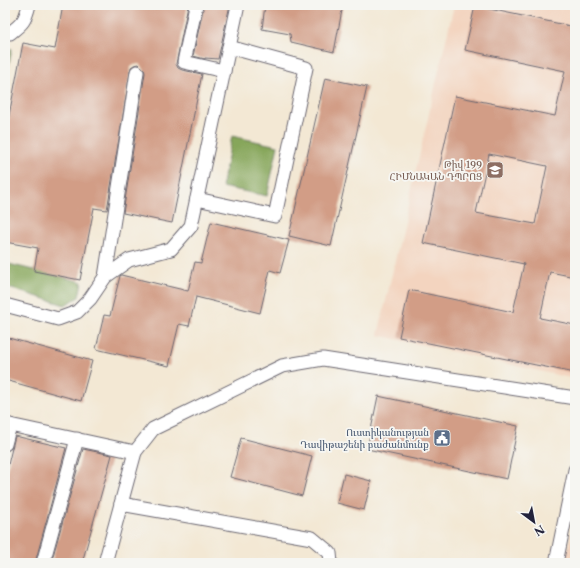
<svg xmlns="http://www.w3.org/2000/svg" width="580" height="568" font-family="'Libre Caslon Text','Noto Serif Armenian',serif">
  <rect width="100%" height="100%" fill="#f6f6f2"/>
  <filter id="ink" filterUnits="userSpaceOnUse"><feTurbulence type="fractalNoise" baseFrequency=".025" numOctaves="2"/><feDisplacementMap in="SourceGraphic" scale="8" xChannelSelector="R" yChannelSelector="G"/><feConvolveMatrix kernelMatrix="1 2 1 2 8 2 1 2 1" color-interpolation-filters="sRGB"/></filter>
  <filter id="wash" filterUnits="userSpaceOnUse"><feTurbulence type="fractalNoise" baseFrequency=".012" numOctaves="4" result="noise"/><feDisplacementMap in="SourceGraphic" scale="16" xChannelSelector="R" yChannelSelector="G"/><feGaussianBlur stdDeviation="0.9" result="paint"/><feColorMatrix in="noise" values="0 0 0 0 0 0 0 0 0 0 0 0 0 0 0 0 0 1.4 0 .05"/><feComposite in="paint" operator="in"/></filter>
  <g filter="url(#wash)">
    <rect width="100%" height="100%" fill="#f3e8d4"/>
    <!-- built -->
    <g fill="#f3d4bf">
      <path d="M 454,5 L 575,5 L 575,379 L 378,335 Z"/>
      <path d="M 575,516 L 575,563 L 565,563 Z"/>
    </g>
    <!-- forest -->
    <g fill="#86a65a" stroke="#54644a">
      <path d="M 5,48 L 12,49 L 5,84 Z"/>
      <path d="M 232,136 L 278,146 L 267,196 L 222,187 Z"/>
      <path d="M 5,263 L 82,282 L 79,297 L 65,305 L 5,287 Z"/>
    </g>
    <g id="blocks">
      <!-- building -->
      <g fill="#d29d86" fill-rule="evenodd">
        <path d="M 63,5 L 188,5 L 176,64 L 178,68 L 182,70 L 202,74 L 172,223 L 123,213 L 145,73 L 144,69 L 139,64 L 134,65 L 131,67 L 107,210 L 94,208 L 80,280 L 34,271 L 38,248 L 5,242 L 5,136 L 23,43 L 55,49 Z"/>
        <path d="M 204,5 L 230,5 L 218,59 L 205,58 L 205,59 L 193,56 Z"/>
        <path d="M 265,5 L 343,5 L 334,52 L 291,42 L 290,34 L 262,29 Z"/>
        <path d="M 475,6 L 575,27 L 575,277 L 550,272 L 540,318 L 575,325 L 575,373 L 399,337 L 409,290 L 513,312 L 524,264 L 423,243 L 455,96 L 555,116 L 565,71 L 465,50 ZM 489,154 L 547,166 L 535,224 L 476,213 Z"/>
        <path d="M 325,78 L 367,87 L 331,246 L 289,236 Z"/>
        <path d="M 211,222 L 289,240 L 280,273 L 270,270 L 260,313 L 196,297 L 189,326 L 179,324 L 169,366 L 96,349 L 104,315 L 110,316 L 120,276 L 121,275 L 188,291 L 195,262 L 201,263 Z"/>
        <path d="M 5,337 L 92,361 L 81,401 L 5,380 Z"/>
        <path d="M 378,396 L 518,426 L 507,479 L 367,449 Z"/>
        <path d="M 15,436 L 66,448 L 35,563 L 5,563 L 5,477 Z"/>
        <path d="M 241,438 L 312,456 L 302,496 L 230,477 Z"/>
        <path d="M 83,449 L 112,455 L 82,563 L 51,563 Z"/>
        <path d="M 344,474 L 371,481 L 364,510 L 337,503 Z"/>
      </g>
    </g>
  </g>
  <g filter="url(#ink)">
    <use href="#blocks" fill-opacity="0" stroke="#6b6771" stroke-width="1"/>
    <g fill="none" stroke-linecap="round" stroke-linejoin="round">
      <defs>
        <g id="lane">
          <path d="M 196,5 L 184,62 L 224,71"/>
          <path d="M 5,33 L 10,33 C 23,23 25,21 29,5"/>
          <path d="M 197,199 L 275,216 L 306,68 L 229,47"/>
          <path d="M 105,277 L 137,72"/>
          <path d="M 5,305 L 58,319 L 77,312 L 90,299 L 105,277 L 129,260 L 171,249 L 191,226 L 238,5"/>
          <path d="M 5,424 L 135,452 L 153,429 L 282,366 L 323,359 L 575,398"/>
          <path d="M 5,444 L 10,425"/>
          <path d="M 121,504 L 312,538 L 330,553 L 331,563"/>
          <path d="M 43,563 L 77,439"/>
          <path d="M 105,563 L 135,452"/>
          <path d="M 556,563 L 575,470"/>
        </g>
      </defs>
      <!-- lane casing -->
      <use href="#lane" stroke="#6b6771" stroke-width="15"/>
      <!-- lane -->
      <use href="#lane" stroke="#fff" stroke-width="13"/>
    </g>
  </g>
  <!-- icons -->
  <defs>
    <symbol id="school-square" viewBox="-11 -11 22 22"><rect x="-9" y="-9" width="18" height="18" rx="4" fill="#8d6e63" stroke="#f6f6f2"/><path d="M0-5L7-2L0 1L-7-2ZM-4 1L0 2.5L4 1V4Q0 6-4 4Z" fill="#fff"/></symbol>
    <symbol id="civic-square" viewBox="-11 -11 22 22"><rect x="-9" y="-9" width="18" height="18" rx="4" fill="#5c6f8a" stroke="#f6f6f2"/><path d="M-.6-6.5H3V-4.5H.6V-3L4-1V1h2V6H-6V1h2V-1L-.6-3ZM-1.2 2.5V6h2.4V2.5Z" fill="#fff"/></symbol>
  </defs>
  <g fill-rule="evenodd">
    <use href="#school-square" x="485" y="160" width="20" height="20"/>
    <use href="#civic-square" x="432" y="428" width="20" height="20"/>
  </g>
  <g text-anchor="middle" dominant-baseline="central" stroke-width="3.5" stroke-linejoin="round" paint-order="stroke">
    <!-- education labels -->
    <g font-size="10" fill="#785e54" stroke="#f6f6f2" text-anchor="end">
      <text x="482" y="164">Թիվ 199<tspan x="482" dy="12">ՀԻՄՆԱԿԱՆ ԴՊՐՈՑ</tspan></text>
    </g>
    <!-- service labels -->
    <g font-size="10" fill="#4e5e75" stroke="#f6f6f2" text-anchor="end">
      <text x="429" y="432">Ուստիկանության<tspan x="429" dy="12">Դավիթաշենի բաժանմունք</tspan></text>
    </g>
  </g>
  <!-- margin -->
  <rect width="580" height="568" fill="none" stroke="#f6f6f2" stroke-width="20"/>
  <!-- north arrow -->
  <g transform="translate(534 522) rotate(148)" stroke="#f6f6f2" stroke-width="3" paint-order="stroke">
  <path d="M0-3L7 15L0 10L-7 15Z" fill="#22223b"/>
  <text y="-6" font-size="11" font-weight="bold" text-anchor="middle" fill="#22223b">N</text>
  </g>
</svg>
